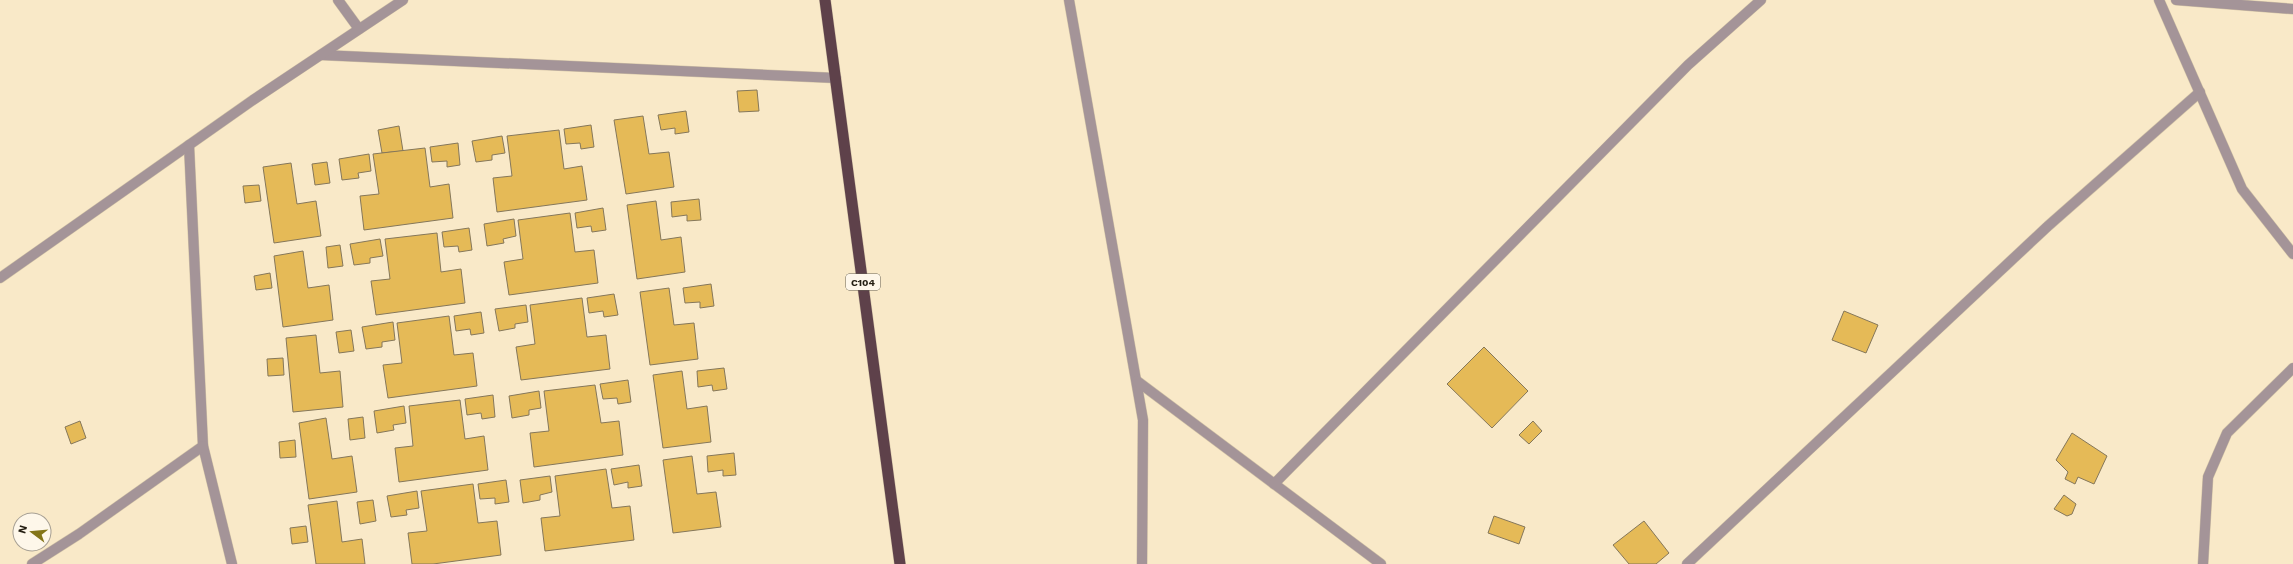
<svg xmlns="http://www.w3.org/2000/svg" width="2293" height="564" font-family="'Work Sans',sans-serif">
  <rect width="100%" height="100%" fill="#f9e9c8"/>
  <!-- building -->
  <g fill="#e5ba57" stroke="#85775a">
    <path d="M 757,90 L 759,111 L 739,112 L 737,91 Z"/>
    <path d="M 686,111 L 689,132 L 675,134 L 675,128 L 661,130 L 658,115 Z"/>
    <path d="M 643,116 L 649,154 L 669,152 L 674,187 L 626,194 L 614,120 Z"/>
    <path d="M 591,125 L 594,147 L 581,149 L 580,143 L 566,144 L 564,129 Z"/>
    <path d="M 399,126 L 403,151 L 382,153 L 378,130 Z"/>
    <path d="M 559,130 L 564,169 L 582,166 L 587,200 L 497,212 L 493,178 L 512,176 L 507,136 Z"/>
    <path d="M 502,136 L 505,153 L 492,155 L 492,160 L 476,162 L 472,141 Z"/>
    <path d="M 458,143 L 460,165 L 447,167 L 447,161 L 432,162 L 430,147 Z"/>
    <path d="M 425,148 L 430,187 L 449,184 L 453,218 L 364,230 L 360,196 L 379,194 L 373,154 Z"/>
    <path d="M 369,154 L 371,171 L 358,173 L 359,178 L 342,180 L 339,159 Z"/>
    <path d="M 327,162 L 330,183 L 315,185 L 312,164 Z"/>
    <path d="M 291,163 L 297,204 L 316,201 L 321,236 L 274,243 L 263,167 Z"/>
    <path d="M 259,185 L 261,201 L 245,203 L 243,186 Z"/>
    <path d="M 699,199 L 701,220 L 687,221 L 687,215 L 672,217 L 671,202 Z"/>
    <path d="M 656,201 L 661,240 L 681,237 L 685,272 L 637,279 L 627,205 Z"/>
    <path d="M 603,208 L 606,230 L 592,232 L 591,226 L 577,228 L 575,213 Z"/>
    <path d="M 570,213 L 575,252 L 594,250 L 598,283 L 509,295 L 504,262 L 523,259 L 518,220 Z"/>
    <path d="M 514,219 L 516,236 L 503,239 L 504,243 L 487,246 L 484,224 Z"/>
    <path d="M 469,228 L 472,250 L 459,252 L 458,246 L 444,247 L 442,232 Z"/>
    <path d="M 437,233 L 441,272 L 461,269 L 465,303 L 376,315 L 371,281 L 390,279 L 385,239 Z"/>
    <path d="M 380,239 L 383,256 L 370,258 L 370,263 L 354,265 L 350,244 Z"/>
    <path d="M 340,245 L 343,266 L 328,268 L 326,247 Z"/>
    <path d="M 303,251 L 308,288 L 329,285 L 333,320 L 283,327 L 274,256 Z"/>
    <path d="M 270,273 L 272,288 L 256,290 L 254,276 Z"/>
    <path d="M 711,284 L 714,306 L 700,308 L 700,302 L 685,303 L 683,288 Z"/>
    <path d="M 669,288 L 674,325 L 694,323 L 698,359 L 650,365 L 640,292 Z"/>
    <path d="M 614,294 L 618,315 L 604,317 L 603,311 L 589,313 L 587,298 Z"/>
    <path d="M 582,298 L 587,337 L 606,335 L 610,369 L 521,380 L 516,347 L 535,344 L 530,305 Z"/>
    <path d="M 526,305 L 528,322 L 515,324 L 515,328 L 499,331 L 495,309 Z"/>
    <path d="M 1844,311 L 1878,325 L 1866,353 L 1832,340 Z"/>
    <path d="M 481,312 L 484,333 L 471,335 L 470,329 L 456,331 L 454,316 Z"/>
    <path d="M 449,316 L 454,355 L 473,353 L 477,386 L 388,398 L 383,365 L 402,363 L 397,323 Z"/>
    <path d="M 393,322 L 395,340 L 382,342 L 382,347 L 366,349 L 362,327 Z"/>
    <path d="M 351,330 L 354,351 L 339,353 L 336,332 Z"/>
    <path d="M 316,335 L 320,373 L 340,371 L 343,407 L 293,412 L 286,338 Z"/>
    <path d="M 1484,347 L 1528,391 L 1492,428 L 1447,384 Z"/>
    <path d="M 283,358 L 284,375 L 268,376 L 267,359 Z"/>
    <path d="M 724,368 L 727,389 L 713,391 L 712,385 L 698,387 L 697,371 Z"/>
    <path d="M 682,371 L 687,409 L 707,406 L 711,442 L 663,448 L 653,375 Z"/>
    <path d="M 628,380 L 631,402 L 618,404 L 617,398 L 603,399 L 600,384 Z"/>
    <path d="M 595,385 L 601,423 L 619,421 L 623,455 L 534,467 L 530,433 L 549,431 L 544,391 Z"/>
    <path d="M 539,391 L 541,408 L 529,410 L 529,415 L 512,418 L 509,396 Z"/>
    <path d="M 493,395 L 495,417 L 482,419 L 481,413 L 467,415 L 465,399 Z"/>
    <path d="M 460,400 L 465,439 L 484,436 L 488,470 L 399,482 L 395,448 L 413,446 L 409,406 Z"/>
    <path d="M 404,406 L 406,423 L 393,425 L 394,430 L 377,433 L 374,411 Z"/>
    <path d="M 363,417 L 365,438 L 350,440 L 348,419 Z"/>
    <path d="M 326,418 L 332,459 L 352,456 L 357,492 L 309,499 L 299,423 Z"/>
    <path d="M 80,421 L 86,438 L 71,444 L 65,427 Z"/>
    <path d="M 1533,421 L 1542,431 L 1529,444 L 1519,435 Z"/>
    <path d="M 2072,433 L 2107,456 L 2094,484 L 2078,477 L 2075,484 L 2065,479 L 2068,472 L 2056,460 Z"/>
    <path d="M 295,440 L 296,457 L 280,458 L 279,442 Z"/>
    <path d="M 734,453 L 736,475 L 723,476 L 723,470 L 708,472 L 707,456 Z"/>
    <path d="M 692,456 L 697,494 L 716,492 L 721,527 L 673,533 L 663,460 Z"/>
    <path d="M 639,465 L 642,486 L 628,488 L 628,482 L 614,485 L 611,469 Z"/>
    <path d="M 606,469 L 612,508 L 630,506 L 634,540 L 545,551 L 541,518 L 560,516 L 555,476 Z"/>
    <path d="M 550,476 L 552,492 L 540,495 L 540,500 L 523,503 L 520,480 Z"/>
    <path d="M 506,480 L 509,502 L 495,504 L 495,498 L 480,499 L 478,484 Z"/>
    <path d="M 473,484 L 478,523 L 497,521 L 501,555 L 433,564 L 412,564 L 408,533 L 427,531 L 421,491 Z"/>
    <path d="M 417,491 L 419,508 L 406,510 L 407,515 L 391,517 L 387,496 Z"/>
    <path d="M 2064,495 L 2076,504 L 2072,514 L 2067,516 L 2054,509 Z"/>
    <path d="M 373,500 L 376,521 L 360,524 L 357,502 Z"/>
    <path d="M 337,501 L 342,542 L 362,539 L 365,564 L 316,564 L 308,505 Z"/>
    <path d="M 1494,516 L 1525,527 L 1519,544 L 1488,533 Z"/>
    <path d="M 1644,521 L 1669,553 L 1656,564 L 1629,564 L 1613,545 Z"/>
    <path d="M 306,526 L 308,542 L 292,544 L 290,528 Z"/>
  </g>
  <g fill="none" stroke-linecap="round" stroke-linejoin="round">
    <defs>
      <g id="minor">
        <path d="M 338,0 L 359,29"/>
        <path d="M 1069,0 L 1143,420 L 1142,564"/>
        <path d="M 2159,0 L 2242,189 L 2293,254"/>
        <path d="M 2176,0 L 2293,9"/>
        <path d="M 321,55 L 836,78"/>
        <path d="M 189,145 L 203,446 L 232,564"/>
        <path d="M 0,278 L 253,100 L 403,0"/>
        <path d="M 1137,381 L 1381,564"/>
        <path d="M 1274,484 L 1688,65 L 1761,0"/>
        <path d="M 32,564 L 79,534 L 203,446"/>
        <path d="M 1687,564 L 2048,226 L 2200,92"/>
        <path d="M 2203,564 L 2208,477 L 2227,433 L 2293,368"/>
      </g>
      <path id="trunk" d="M 825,0 L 900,564"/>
    </defs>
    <!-- minor casing -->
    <use href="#minor" stroke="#d3c4a7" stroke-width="11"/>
    <!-- trunk casing -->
    <use href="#trunk" stroke="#d3c4a7" stroke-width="12"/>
    <!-- minor -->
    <use href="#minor" stroke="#a49498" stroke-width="10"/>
    <!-- trunk -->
    <use href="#trunk" stroke="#5e414a" stroke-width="11"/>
  </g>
  <g text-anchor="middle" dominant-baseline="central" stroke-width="3" stroke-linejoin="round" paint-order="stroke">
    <!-- shield labels -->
    <rect fill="#fef7ea" stroke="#655f53" stroke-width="1" x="846" y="274" width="34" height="16" rx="3"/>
    <g font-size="10" font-weight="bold" fill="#241e12">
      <text x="863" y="282">C104</text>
    </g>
  </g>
  <!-- north arrow -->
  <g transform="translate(32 532) rotate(286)"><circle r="19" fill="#fef7ea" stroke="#a7a094"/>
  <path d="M0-3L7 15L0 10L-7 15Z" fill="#847518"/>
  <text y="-6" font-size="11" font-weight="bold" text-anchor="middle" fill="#241e12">N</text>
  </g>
</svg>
